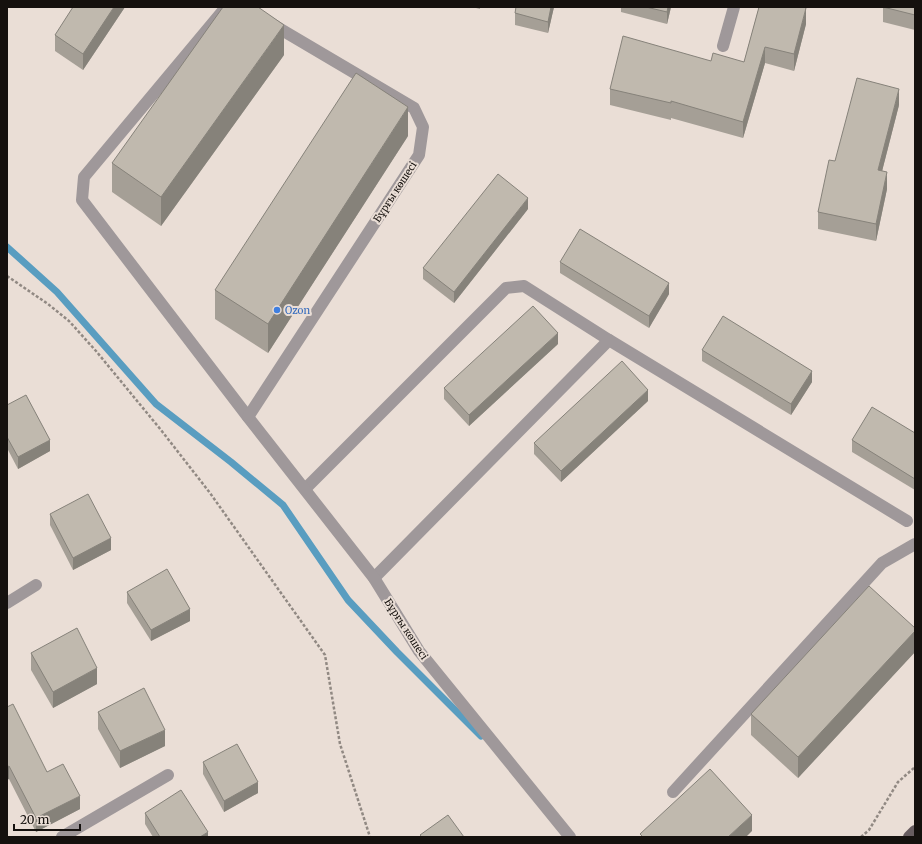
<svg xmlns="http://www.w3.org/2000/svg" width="922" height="844" font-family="Merriweather,serif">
  <rect width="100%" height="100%" fill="#eaded6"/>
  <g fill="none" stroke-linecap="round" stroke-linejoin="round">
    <!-- stream -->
    <path stroke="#599dc0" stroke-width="7" d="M 7,247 L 57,292 L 156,404 L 231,462 L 283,505 L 348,600 L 397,652 L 481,736"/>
    <!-- path -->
    <g stroke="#918983" stroke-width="2.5" stroke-dasharray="3 2" stroke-linecap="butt">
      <path d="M 7,276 L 48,304 L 69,321 L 96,351 L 161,430 L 210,493 L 325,655 L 340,744 L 370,837"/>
      <path d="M 861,837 L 869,830 L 898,782 L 915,767"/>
    </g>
    <!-- lane -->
    <g stroke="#9f989a" stroke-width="12">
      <path d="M 305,489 L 506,288 L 524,286 L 609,340"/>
      <path d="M 374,578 L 609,340 L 907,521"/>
      <path d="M 673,792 L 882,563 L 915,544"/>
    </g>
    <!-- street -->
    <g stroke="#9f989a" stroke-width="12">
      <path d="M 226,7 L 84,177 L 82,200 L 248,417 L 374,578 L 419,651 L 570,837"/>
      <path d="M 243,7 L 414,108 L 423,127 L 419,155 L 248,417"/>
      <path d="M 723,46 L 734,7"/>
      <path d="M 7,603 L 36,585"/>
      <path d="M 62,837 L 168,775"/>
    </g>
    <!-- primary -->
    <path stroke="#685d60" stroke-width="12" d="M 909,837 L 915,831"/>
  </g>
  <!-- wall -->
  <g fill="#a59f96">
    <path d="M 125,7 L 83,70 L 55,51 L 55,35 Z"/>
    <path d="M 472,7 L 480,7 L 480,9 Z"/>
    <path d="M 516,7 L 554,7 L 548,33 L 515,25 L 515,13 Z"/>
    <path d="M 621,7 L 671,7 L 667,24 L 621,12 Z"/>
    <path d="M 759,7 L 806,24 L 794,71 L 765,63 L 743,138 L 671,118 L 671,120 L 610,105 L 610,89 L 711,61 L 744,62 Z"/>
    <path d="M 883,7 L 915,7 L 915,30 L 883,22 Z"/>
    <path d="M 284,55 L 161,226 L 112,192 L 112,163 Z"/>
    <path d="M 899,105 L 882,171 L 887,189 L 876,241 L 818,229 L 818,212 L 835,161 Z"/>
    <path d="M 408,136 L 268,353 L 215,319 L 215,290 Z"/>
    <path d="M 528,209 L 454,303 L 423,279 L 423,268 Z"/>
    <path d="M 560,262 L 669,294 L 649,328 L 560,273 Z"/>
    <path d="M 558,344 L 469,426 L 444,399 L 444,388 Z"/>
    <path d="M 702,350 L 812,382 L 791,415 L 702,361 Z"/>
    <path d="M 648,401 L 561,482 L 534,454 L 534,443 Z"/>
    <path d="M 7,405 L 50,451 L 18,469 L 7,448 Z"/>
    <path d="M 915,433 L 915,490 L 852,452 L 852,440 Z"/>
    <path d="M 50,514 L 111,550 L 73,570 L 50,525 Z"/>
    <path d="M 127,592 L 190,621 L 151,641 L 127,603 Z"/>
    <path d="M 915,628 L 915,652 L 798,778 L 751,735 L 751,714 Z"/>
    <path d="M 31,653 L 97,684 L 53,708 L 31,670 Z"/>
    <path d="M 7,707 L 47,772 L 80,809 L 36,832 L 9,779 Z"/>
    <path d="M 98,712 L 165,746 L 120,768 L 98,729 Z"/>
    <path d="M 203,762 L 258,793 L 224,812 L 203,774 Z"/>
    <path d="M 145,813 L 208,837 L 153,837 L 145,824 Z"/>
  </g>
  <!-- shaded-wall -->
  <g fill="#86827a">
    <path d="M 114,7 L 125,7 L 83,70 L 83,54 Z"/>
    <path d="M 551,7 L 554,7 L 548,33 L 548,22 Z"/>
    <path d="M 668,7 L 671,7 L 667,24 L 667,12 Z"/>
    <path d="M 806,8 L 806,24 L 794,71 L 794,54 Z"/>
    <path d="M 284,25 L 284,55 L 161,226 L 161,197 Z"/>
    <path d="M 765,47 L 765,63 L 743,138 L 743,122 Z"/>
    <path d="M 899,89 L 899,105 L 878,187 L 878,170 Z"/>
    <path d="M 408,107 L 408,136 L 268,353 L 268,324 Z"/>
    <path d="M 887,172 L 887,189 L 876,241 L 876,224 Z"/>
    <path d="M 528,198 L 528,209 L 454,303 L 454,292 Z"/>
    <path d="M 669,283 L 669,294 L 649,328 L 649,316 Z"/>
    <path d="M 558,333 L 558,344 L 469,426 L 469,415 Z"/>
    <path d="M 812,371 L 812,382 L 791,415 L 791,404 Z"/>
    <path d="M 648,390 L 648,401 L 561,482 L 561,471 Z"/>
    <path d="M 50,440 L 50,451 L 18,469 L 18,457 Z"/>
    <path d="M 111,538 L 111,550 L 73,570 L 73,558 Z"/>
    <path d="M 8,555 L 8,566 L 7,567 L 7,556 Z"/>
    <path d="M 190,609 L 190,621 L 151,641 L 151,630 Z"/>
    <path d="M 915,631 L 915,652 L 798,778 L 798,757 Z"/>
    <path d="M 97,668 L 97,684 L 53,708 L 53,692 Z"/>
    <path d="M 165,730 L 165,746 L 120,768 L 120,751 Z"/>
    <path d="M 9,766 L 9,779 L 7,780 L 7,767 Z"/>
    <path d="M 258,782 L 258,793 L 224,812 L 224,801 Z"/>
    <path d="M 80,796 L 80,809 L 36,832 L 36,818 Z"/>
    <path d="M 752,815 L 752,831 L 746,837 L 728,837 Z"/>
    <path d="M 208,832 L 208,837 L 200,837 Z"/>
  </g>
  <!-- building -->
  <g fill="#c0b9ae" stroke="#86827a">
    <path d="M 73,7 L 114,7 L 83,54 L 55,35 Z"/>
    <path d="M 223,7 L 258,7 L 284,25 L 161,197 L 112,163 Z"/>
    <path d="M 516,7 L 551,7 L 548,22 L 515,13 Z"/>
    <path d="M 646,7 L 668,7 L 667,12 Z"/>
    <path d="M 759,7 L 803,7 L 806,8 L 794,54 L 765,47 L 743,122 L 671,101 L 671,103 L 610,89 L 623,36 L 711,61 L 713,53 L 744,62 Z"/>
    <path d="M 883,7 L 915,7 L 915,15 Z"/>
    <path d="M 356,73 L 408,107 L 268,324 L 215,290 Z"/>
    <path d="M 857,78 L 899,89 L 878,170 L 887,172 L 876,224 L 818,212 L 829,160 L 835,161 Z"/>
    <path d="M 498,174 L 528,198 L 454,292 L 423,268 Z"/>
    <path d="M 580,229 L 669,283 L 649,316 L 560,262 Z"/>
    <path d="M 533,306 L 558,333 L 469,415 L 444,388 Z"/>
    <path d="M 723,316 L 812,371 L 791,404 L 702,350 Z"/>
    <path d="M 622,361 L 648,390 L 561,471 L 534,443 Z"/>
    <path d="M 26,395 L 50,440 L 18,457 L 7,437 L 7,405 Z"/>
    <path d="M 872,407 L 915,433 L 915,479 L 852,440 Z"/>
    <path d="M 88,494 L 111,538 L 73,558 L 50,514 Z"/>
    <path d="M 167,569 L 190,609 L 151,630 L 127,592 Z"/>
    <path d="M 869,586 L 915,628 L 915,631 L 798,757 L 751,714 Z"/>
    <path d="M 77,628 L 97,668 L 53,692 L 31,653 Z"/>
    <path d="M 144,688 L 165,730 L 120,751 L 98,712 Z"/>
    <path d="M 13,704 L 47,772 L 63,764 L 80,796 L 36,818 L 9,766 L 7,767 L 7,707 Z"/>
    <path d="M 237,744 L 258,782 L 224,801 L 203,762 Z"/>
    <path d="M 710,769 L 752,815 L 728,837 L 643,837 L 640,834 Z"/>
    <path d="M 181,790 L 208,832 L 200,837 L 160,837 L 145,813 Z"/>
    <path d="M 448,815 L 464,837 L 422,837 L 420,835 Z"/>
  </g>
  <!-- markers -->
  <circle fill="#3f7fe0" stroke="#eaded6" stroke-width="1.5" cx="277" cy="310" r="4"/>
  <g text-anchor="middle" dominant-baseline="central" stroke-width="4" stroke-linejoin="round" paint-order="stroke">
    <!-- street labels -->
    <g font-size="10" fill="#15110e" stroke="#eaded6">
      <text transform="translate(395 192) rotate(-57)">Бұрғы көшесі</text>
      <text transform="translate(406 629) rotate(57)">Бұрғы көшесі</text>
    </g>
    <!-- shop labels -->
    <g font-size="10" fill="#366cbe" stroke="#eaded6" text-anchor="start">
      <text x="285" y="310">Ozon</text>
    </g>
  </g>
  <!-- border -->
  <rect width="922" height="844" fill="none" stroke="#15110e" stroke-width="16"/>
  <!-- scale -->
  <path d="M14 824v6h66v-6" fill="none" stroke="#15110e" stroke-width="2"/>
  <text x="20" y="824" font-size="12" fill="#15110e" stroke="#eaded6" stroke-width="3" paint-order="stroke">20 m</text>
</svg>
